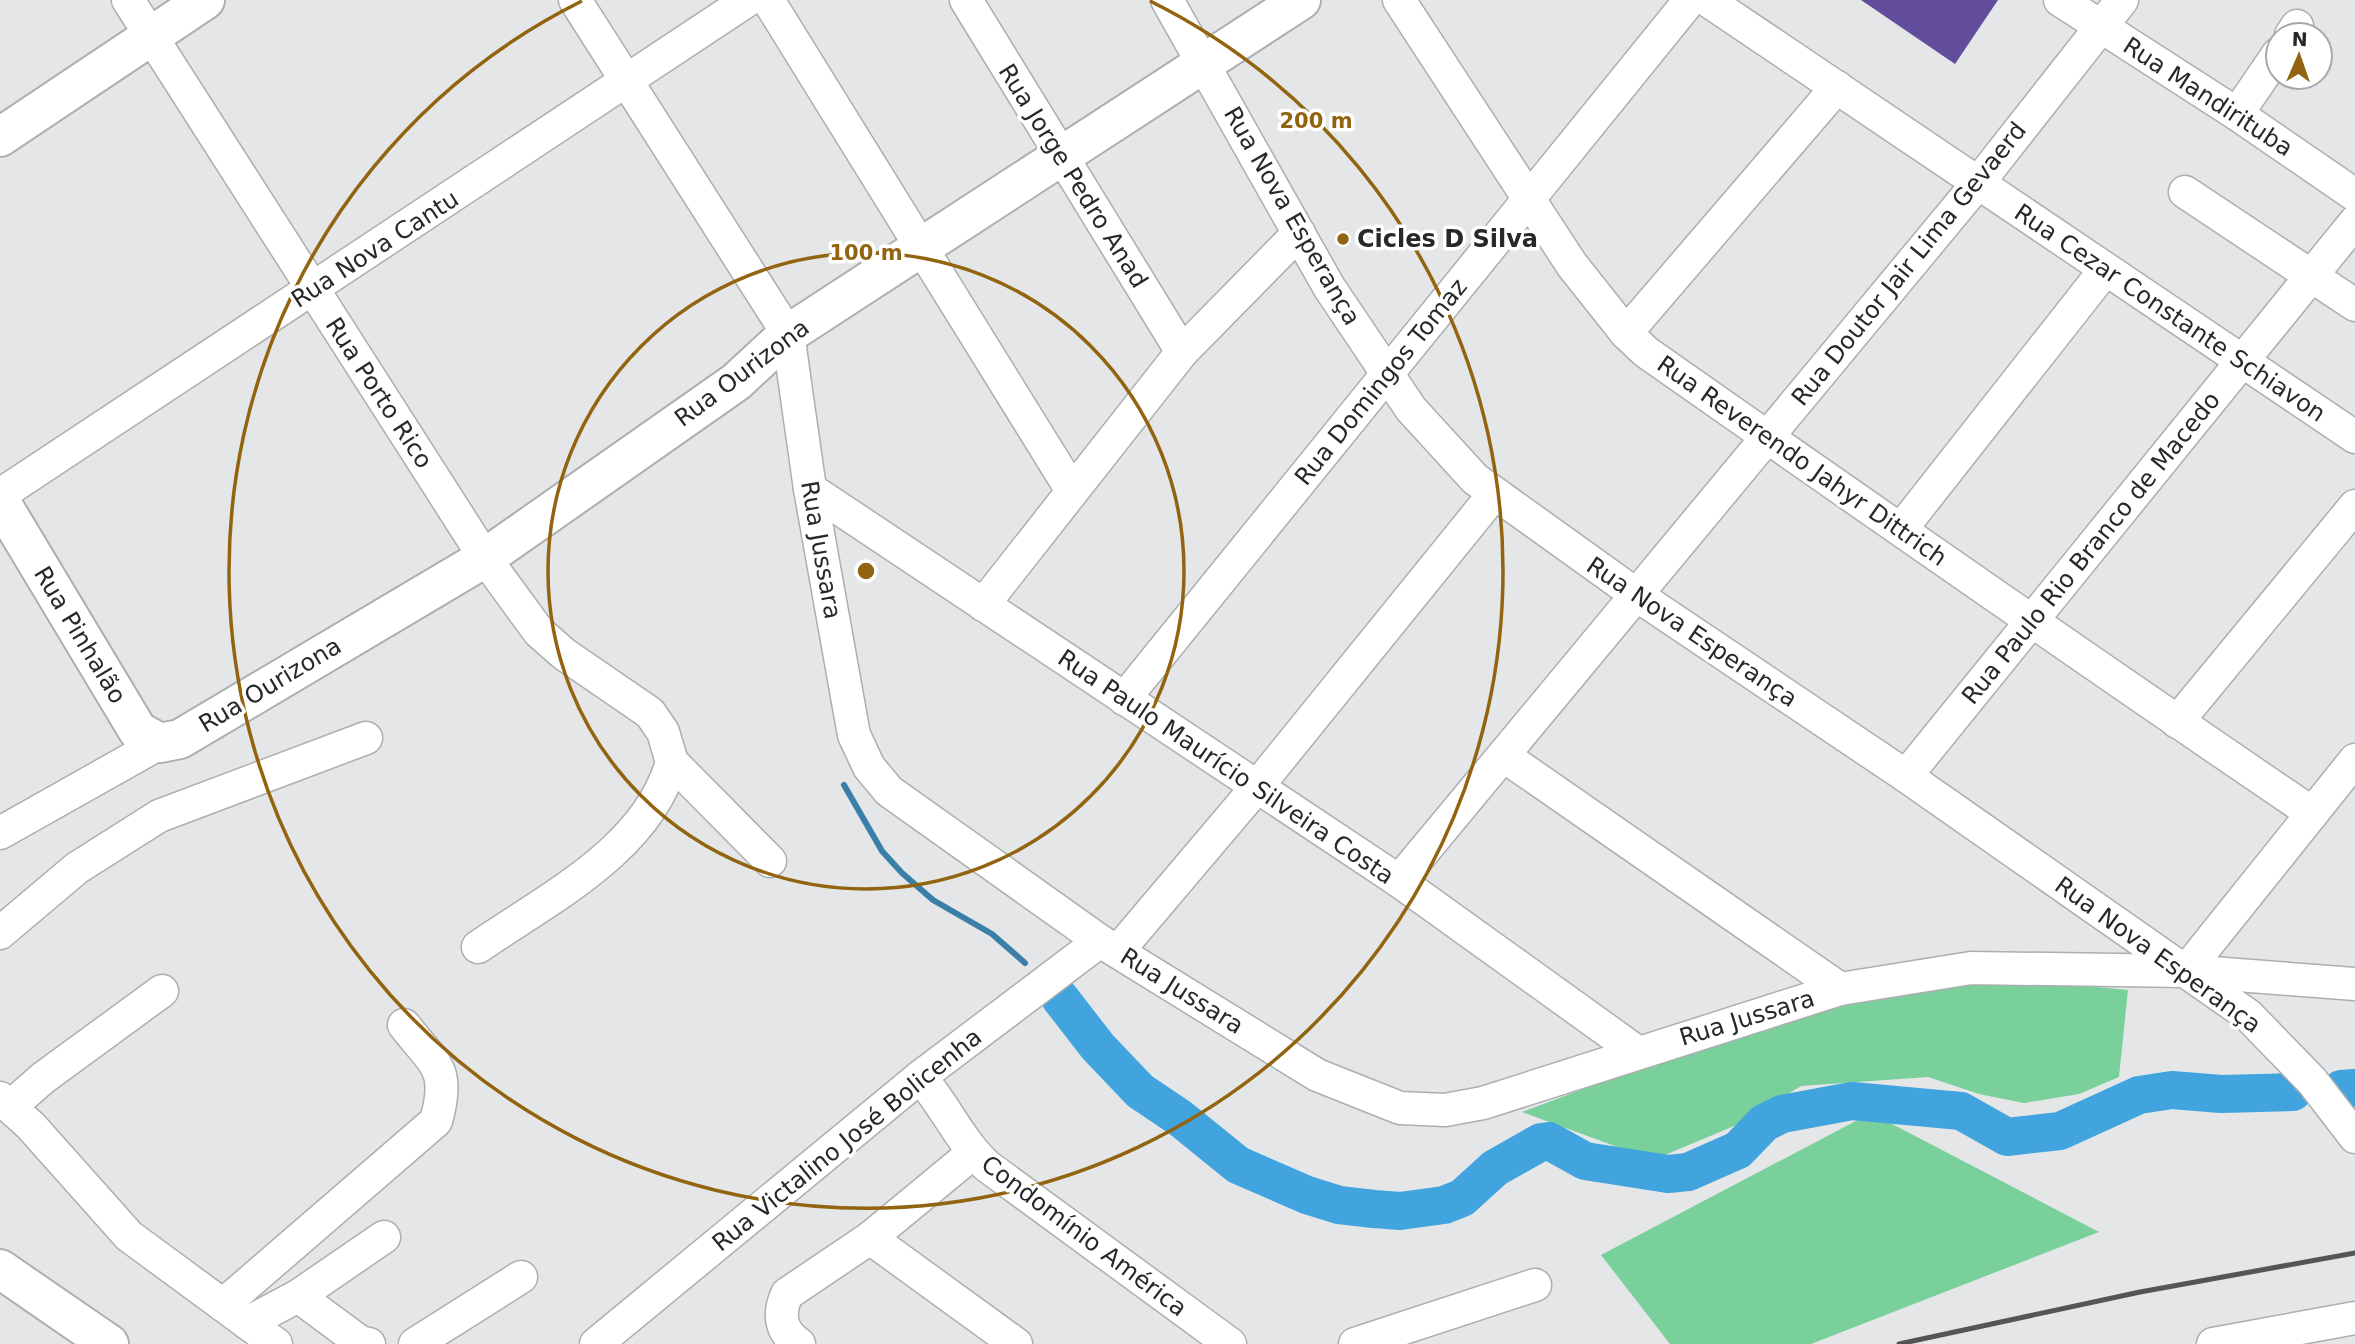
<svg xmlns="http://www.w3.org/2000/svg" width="2355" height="1344" font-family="'DejaVu Sans',sans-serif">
  <rect width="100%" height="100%" fill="#e4e6e7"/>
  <!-- green -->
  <g fill="#79d09a">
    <path d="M 1994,977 L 2128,990 L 2119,1077 L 2079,1094 L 2024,1103 L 1979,1094 L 1928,1077 L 1801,1086 L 1734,1126 L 1653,1160 L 1522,1112 L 1738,1031 L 1866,997 Z"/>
    <path d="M 1871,1113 L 2099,1232 L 1811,1344 L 1670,1344 L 1601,1255 Z"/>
  </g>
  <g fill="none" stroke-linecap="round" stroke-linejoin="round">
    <!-- stream -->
    <path stroke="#397fa8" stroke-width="6" d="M 844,785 L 882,851 L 902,873 L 933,900 L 992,934 L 1025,963"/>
    <!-- river -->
    <g stroke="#41a4df" stroke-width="38">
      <path d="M 1060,998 L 1098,1047 L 1140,1091 L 1180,1118 L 1238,1165 L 1307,1195 L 1339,1205 L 1374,1209 L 1400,1211 L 1444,1205 L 1462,1198 L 1495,1168 L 1541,1142 L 1549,1141 L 1585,1161 L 1668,1174 L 1688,1172 L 1738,1150 L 1764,1123 L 1782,1114 L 1852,1101 L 1961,1111 L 2007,1137 L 2060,1131 L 2139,1095 L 2172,1090 L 2221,1094 L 2293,1092"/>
      <path d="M 2341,1089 L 2355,1088"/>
    </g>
  </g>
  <!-- building -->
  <path fill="#624d9d" d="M 1861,0 L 1998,0 L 1955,64 Z"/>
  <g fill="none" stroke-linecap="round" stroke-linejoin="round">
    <defs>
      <g id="minor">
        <path d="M 128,0 L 485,558 L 539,632 L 564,654 L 650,713 L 663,732 L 672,762 L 770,861"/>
        <path d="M 575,0 L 788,334 L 810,489 L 854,735 L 869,767 L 889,791 L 1100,941 L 1317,1075 L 1400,1108 L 1445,1110 L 1483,1103 L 1840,989 L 1971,968 L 2186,971 L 2355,984"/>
        <path d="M 768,0 L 1071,489"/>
        <path d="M 966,0 L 1182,352"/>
        <path d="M 1167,0 L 1329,287 L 1411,409 L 1475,479 L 1638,596 L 1906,776 L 2248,1015 L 2312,1081 L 2355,1137"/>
        <path d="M 1399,0 L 1572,265 L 1626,333 L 1646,352 C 1867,507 2089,662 2312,813"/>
        <path d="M 1707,0 L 2355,437"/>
        <path d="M 2060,0 L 2237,114 L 2355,195"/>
        <path d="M 2291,35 L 2297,26"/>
        <path d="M 2237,114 L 2278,54"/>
        <path d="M 2185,192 L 2355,305"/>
        <path d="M 1626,333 L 1837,87"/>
        <path d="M 810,489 L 1399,881 L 1637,1052"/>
        <path d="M 0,495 L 748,0"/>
        <path d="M 1902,528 L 2105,270"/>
        <path d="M 983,605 L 1182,352 L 1299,233"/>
        <path d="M 1124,699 L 1690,0"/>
        <path d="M 2177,722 L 2355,506"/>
        <path d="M 1504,756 L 1840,989"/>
        <path d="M 1906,776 L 2355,222"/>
        <path d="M 0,833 L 160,743"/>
        <path d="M 1399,881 L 1978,183 L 2122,0"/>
        <path d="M 0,933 L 77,868 L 159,816 L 366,738"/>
        <path d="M 478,947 C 549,898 647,850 672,762"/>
        <path d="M 1118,951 L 1256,788 L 1494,494"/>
        <path d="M 2186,971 L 2355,760"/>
        <path d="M 920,1077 C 945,1105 959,1140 987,1166 L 1230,1344"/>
        <path d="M 0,1098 L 31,1126 L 129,1236 L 276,1344"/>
        <path d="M 10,1107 L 43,1078 L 162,991"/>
        <path d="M 870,1238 L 1016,1344"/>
        <path d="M 298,1296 L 360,1342 L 369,1344"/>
        <path d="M 223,1305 L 436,1121 C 451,1068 435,1065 404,1025"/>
        <path d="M 247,1323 L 298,1296 L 384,1237"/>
        <path d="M 415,1344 L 521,1277"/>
        <path d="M 596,1344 L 920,1077 L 1100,941"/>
        <path d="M 799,1344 C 780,1331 778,1314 787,1294 L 870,1238 L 973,1153"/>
        <path d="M 1355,1344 L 1535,1285"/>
        <path d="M 2213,1344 L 2355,1318"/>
      </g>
      <g id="major">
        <path d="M 0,137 L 205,0"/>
        <path d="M 0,501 L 138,731 L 160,743 L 180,739 L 485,558 L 736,382 L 788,334 L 1301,0"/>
      </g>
      <path id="highway" d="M 0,1269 L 109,1344"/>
    </defs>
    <!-- minor casing -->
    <use href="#minor" stroke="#adaeaf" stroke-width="35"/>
    <!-- major casing -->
    <use href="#major" stroke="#adaeaf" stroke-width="42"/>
    <!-- highway casing -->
    <use href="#highway" stroke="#adaeaf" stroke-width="42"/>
    <!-- minor -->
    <use href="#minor" stroke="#fff" stroke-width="32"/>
    <!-- major -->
    <use href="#major" stroke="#fff" stroke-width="38"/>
    <!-- highway -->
    <use href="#highway" stroke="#fff" stroke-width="38"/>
    <!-- rail -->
    <path stroke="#545556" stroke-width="5" d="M 1899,1344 L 2140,1292 L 2355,1253"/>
  </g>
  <!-- distance rings -->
  <g fill="none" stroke="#926410" stroke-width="3.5">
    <circle cx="866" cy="571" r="318"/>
    <path d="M1150 1A637 637 0 1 1 582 1"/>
  </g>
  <!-- markers -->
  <circle fill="#926410" stroke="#fff" stroke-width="2.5" cx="1343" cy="239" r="7"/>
  <g text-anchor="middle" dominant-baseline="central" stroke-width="7" stroke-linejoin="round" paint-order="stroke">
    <!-- street labels -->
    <g font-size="24" fill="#272829" stroke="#fff">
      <text transform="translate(2208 97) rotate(33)">Rua Mandirituba</text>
      <text transform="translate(1073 176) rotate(58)">Rua Jorge Pedro Anad</text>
      <text transform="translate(1292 216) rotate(60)">Rua Nova Esperança</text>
      <text transform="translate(375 249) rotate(-33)">Rua Nova Cantu</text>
      <text transform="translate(1909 264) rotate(-51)">Rua Doutor Jair Lima Gevaerd</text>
      <text transform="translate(2170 313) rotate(34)">Rua Cezar Constante Schiavon</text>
      <text transform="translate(742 373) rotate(-37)">Rua Ourizona</text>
      <text transform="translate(1381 382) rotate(-51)">Rua Domingos Tomaz</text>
      <text transform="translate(379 393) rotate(57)">Rua Porto Rico</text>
      <text transform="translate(1802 461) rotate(35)">Rua Reverendo Jahyr Dittrich</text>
      <text transform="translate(2091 548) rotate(-51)">Rua Paulo Rio Branco de Macedo</text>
      <text transform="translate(821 550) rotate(80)">Rua Jussara</text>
      <text transform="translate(1692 632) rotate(34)">Rua Nova Esperança</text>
      <text transform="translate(80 635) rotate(59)">Rua Pinhalão</text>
      <text transform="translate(270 685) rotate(-31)">Rua Ourizona</text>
      <text transform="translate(1226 767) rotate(34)">Rua Paulo Maurício Silveira Costa</text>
      <text transform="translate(2158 955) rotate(36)">Rua Nova Esperança</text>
      <text transform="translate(1182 991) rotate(32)">Rua Jussara</text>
      <text transform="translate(1747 1018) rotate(-17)">Rua Jussara</text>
      <text transform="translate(847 1140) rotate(-39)">Rua Victalino José Bolicenha</text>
      <text transform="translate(1084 1236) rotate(37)">Condomínio América</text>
    </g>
    <!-- poi labels -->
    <g font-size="24" font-weight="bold" fill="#272829" stroke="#fff" text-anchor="start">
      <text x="1357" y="239">Cicles D Silva</text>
    </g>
  </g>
  <circle cx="866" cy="571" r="10" fill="#926410" stroke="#fff" stroke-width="3.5"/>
  <g font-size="21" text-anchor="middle" font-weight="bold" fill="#926410" stroke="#fff" stroke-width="7" stroke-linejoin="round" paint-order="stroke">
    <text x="1316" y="128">200 m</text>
    <text x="866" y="260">100 m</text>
  </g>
  <!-- north arrow -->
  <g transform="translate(2299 56) rotate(2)"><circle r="33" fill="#ffffff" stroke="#a9a9a9" stroke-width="2"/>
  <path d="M0-5L12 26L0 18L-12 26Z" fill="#926410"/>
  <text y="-10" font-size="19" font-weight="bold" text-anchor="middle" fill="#272829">N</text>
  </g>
</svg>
